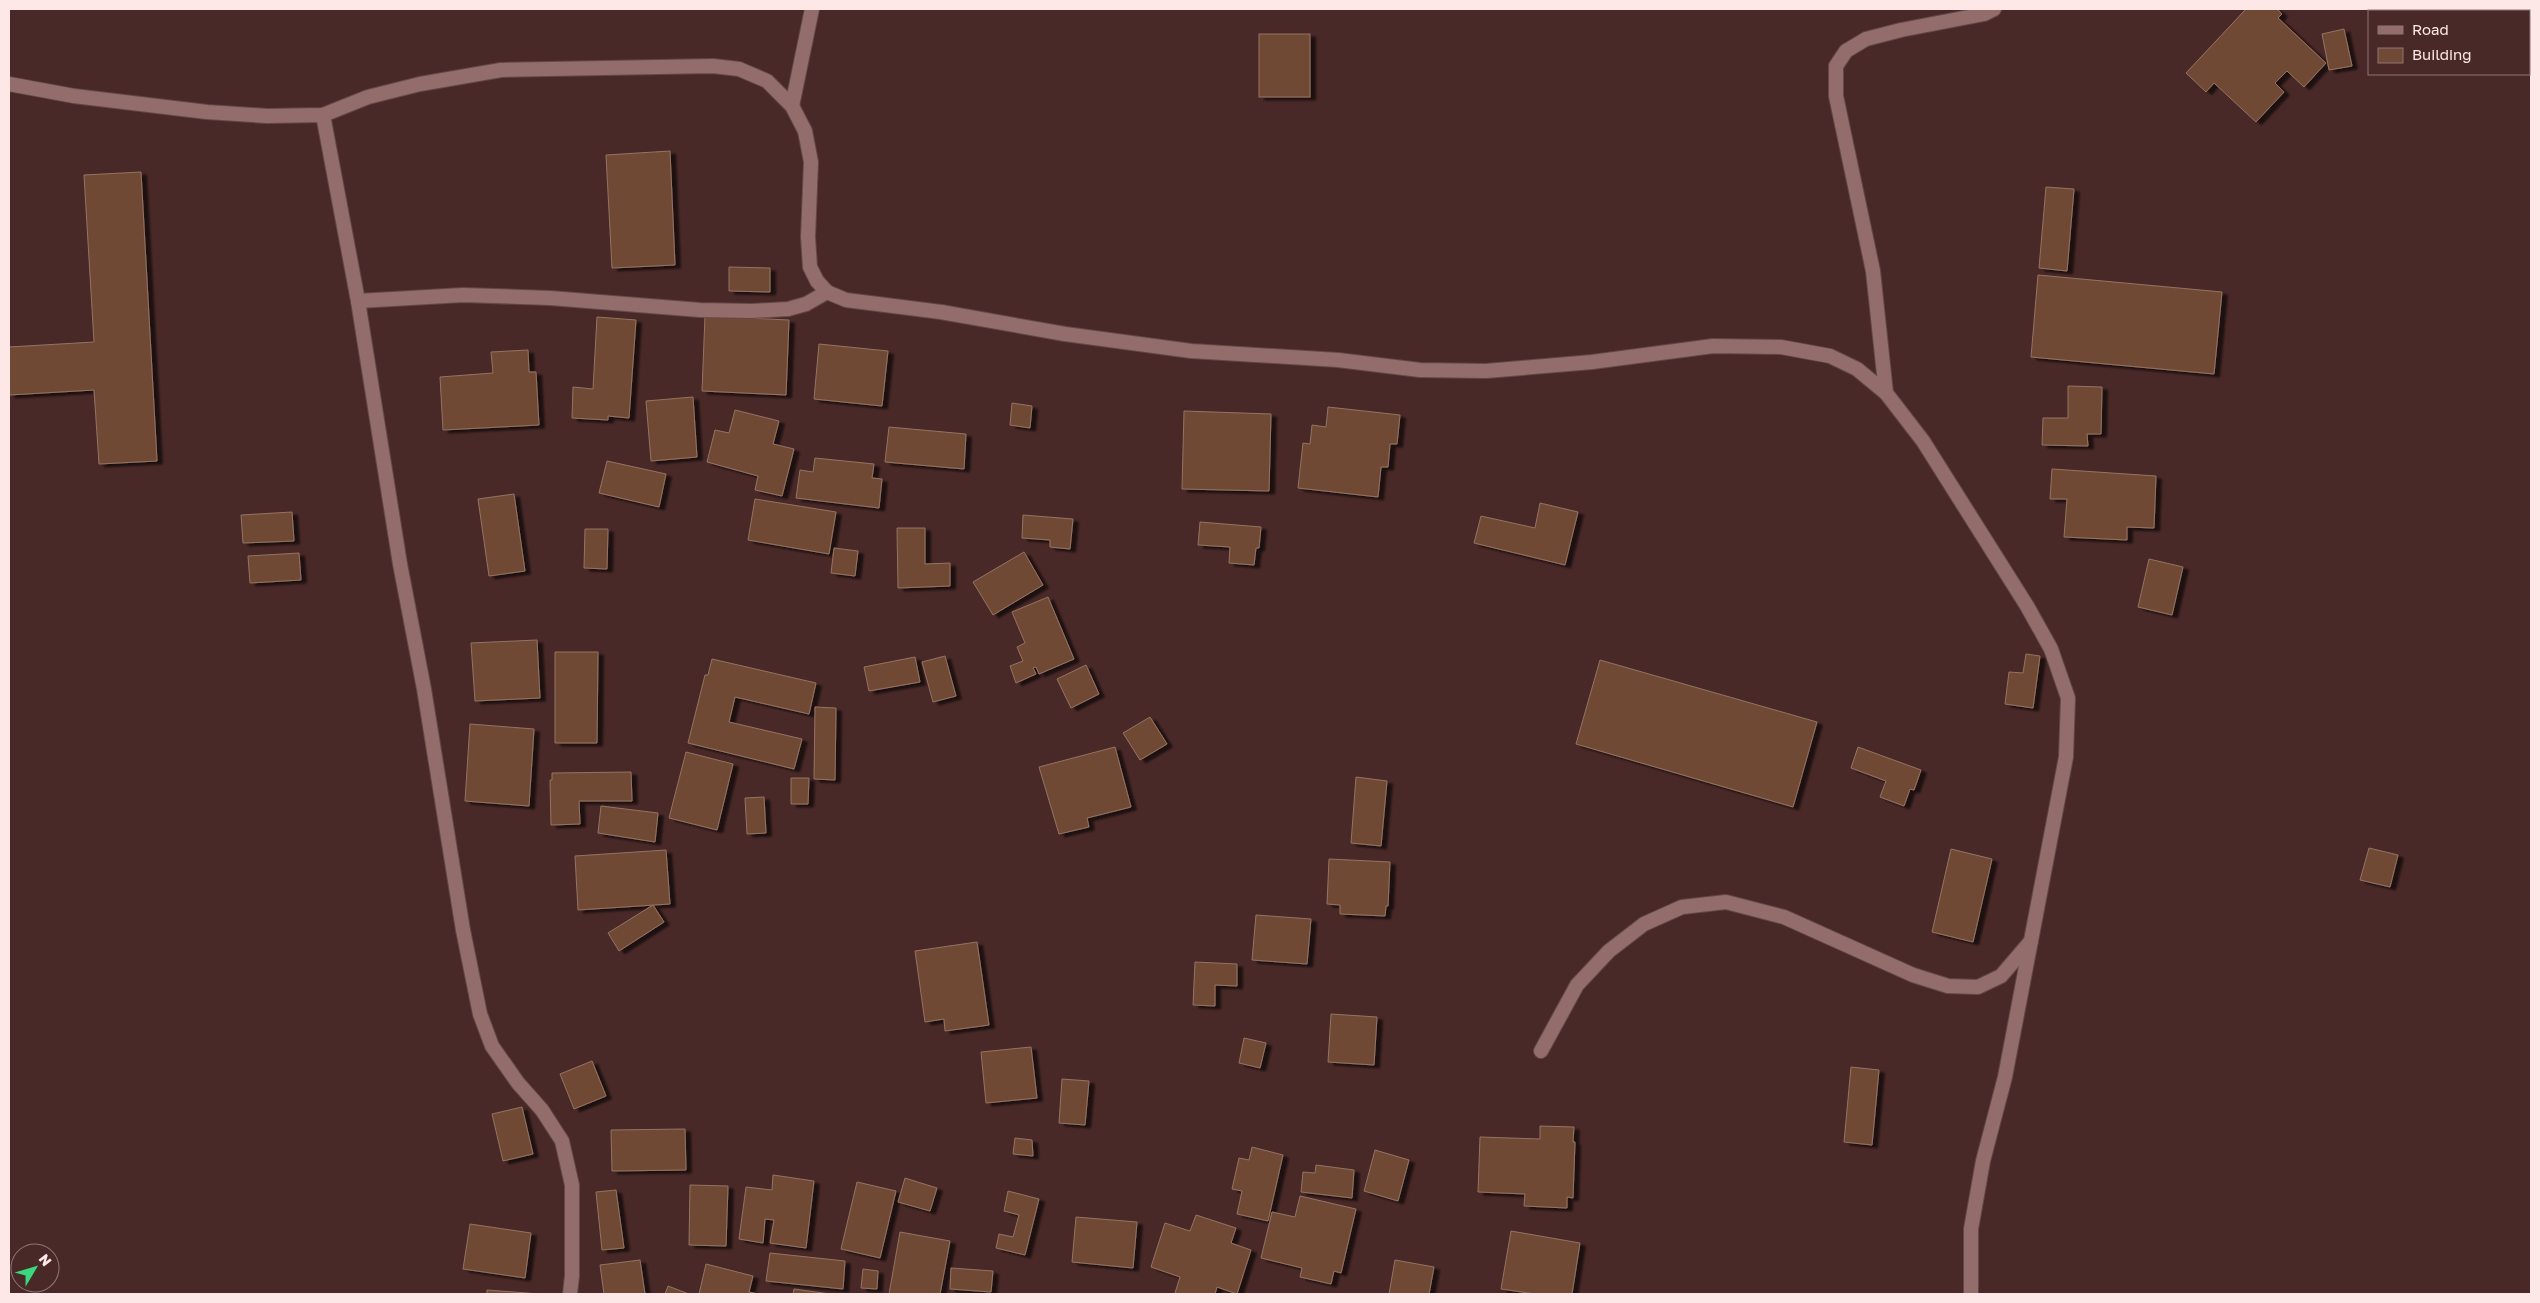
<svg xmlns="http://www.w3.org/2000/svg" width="2540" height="1303" font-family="'Golos Text',sans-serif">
  <defs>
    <filter id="shadow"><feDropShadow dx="5.5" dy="3" stdDeviation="1" flood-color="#0009"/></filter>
  </defs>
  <rect width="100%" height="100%" fill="#492928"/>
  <!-- building -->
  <g fill="#704a36" stroke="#947363" filter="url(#shadow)">
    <path d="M 2246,9 L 2277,9 L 2282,14 L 2278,18 L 2326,63 L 2304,87 L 2287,71 L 2275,83 L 2284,92 L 2256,122 L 2214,83 L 2206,92 L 2186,73 Z"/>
    <path d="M 2344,29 L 2352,66 L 2329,70 L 2322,34 Z"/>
    <rect x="1259" y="34" width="51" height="63"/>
    <path d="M 670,151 L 675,265 L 612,268 L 606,155 Z"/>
    <path d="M 141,172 L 157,461 L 99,464 L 94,390 L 9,395 L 9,347 L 94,342 L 84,175 Z"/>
    <path d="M 2046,187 L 2074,189 L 2067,271 L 2039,268 Z"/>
    <path d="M 729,267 L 770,268 L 770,292 L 729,291 Z"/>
    <path d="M 2038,275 L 2222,292 L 2214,374 L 2031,357 Z"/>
    <path d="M 705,316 L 789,320 L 786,395 L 702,391 Z"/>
    <path d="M 597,317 L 636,320 L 629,418 L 608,416 L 608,420 L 572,418 L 573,387 L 593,389 Z"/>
    <path d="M 819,344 L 888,351 L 882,406 L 814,399 Z"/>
    <path d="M 528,350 L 529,372 L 536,372 L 539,425 L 443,430 L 440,377 L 493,373 L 491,352 Z"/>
    <path d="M 2068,386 L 2102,387 L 2101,434 L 2087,434 L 2088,446 L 2042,445 L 2043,418 L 2068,418 Z"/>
    <path d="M 693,397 L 697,457 L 651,461 L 646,401 Z"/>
    <path d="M 1012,403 L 1032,406 L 1030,428 L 1010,425 Z"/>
    <path d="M 1328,407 L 1400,415 L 1397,444 L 1390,444 L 1388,467 L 1381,467 L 1378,497 L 1298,488 L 1303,443 L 1310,444 L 1312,425 L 1326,427 Z"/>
    <path d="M 735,410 L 779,421 L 773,444 L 794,449 L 782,496 L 755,490 L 758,476 L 707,462 L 715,430 L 729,433 Z"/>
    <path d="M 1184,411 L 1271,414 L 1269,491 L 1182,489 Z"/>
    <path d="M 889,427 L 966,434 L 964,469 L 885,462 Z"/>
    <path d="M 815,458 L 874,464 L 872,478 L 882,479 L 879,508 L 796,498 L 800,470 L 813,472 Z"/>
    <path d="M 607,461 L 666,474 L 659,507 L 599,493 Z"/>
    <path d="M 2052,469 L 2156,476 L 2154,528 L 2127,527 L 2127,540 L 2064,537 L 2067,499 L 2050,499 Z"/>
    <path d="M 514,494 L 525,571 L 489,576 L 478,499 Z"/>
    <path d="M 755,499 L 836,512 L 829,554 L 748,540 Z"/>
    <path d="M 1540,503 L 1578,512 L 1565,565 L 1474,543 L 1481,516 L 1535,528 Z"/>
    <path d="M 292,512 L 294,541 L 243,543 L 241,515 Z"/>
    <path d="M 1023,515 L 1073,519 L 1070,549 L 1050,547 L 1050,540 L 1022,538 Z"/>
    <path d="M 1200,522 L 1261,527 L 1259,548 L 1256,548 L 1254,565 L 1229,563 L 1230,547 L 1198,545 Z"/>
    <path d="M 897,528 L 925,528 L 925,564 L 950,563 L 950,586 L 898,588 Z"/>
    <path d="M 585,529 L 608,529 L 607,569 L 584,568 Z"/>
    <path d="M 834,548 L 858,551 L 855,576 L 831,573 Z"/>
    <path d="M 1024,552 L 1043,585 L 993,615 L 973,582 Z"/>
    <path d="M 299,553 L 301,580 L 250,583 L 248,556 Z"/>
    <path d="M 2149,559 L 2183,567 L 2172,615 L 2138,607 Z"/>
    <path d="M 1048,597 L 1074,659 L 1039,674 L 1036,667 L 1033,668 L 1036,674 L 1016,683 L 1010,666 L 1023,661 L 1017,647 L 1025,643 L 1012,612 Z"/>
    <path d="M 537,640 L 540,698 L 475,701 L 471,643 Z"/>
    <path d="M 555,652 L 598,652 L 597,743 L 555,743 Z"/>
    <path d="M 2026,654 L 2040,656 L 2033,708 L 2005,704 L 2009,672 L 2023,673 Z"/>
    <path d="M 945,656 L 956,696 L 933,702 L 922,662 Z"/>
    <path d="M 915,657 L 920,682 L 869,691 L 864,667 Z"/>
    <path d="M 712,659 L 816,683 L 809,714 L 735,697 L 729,722 L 802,739 L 794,769 L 688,743 L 705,675 L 708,675 Z"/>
    <path d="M 1600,660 L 1817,722 L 1793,807 L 1576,744 Z"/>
    <path d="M 1086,665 L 1099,694 L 1071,708 L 1057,679 Z"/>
    <path d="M 815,707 L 836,708 L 835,780 L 814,779 Z"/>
    <path d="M 1150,717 L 1167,744 L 1140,760 L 1123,733 Z"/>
    <path d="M 470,724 L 534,729 L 529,806 L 465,801 Z"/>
    <path d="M 1115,747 L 1131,807 L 1087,818 L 1089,827 L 1059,834 L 1039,767 Z"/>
    <path d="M 1858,747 L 1921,770 L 1914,790 L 1910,789 L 1904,806 L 1880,797 L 1886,781 L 1851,768 Z"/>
    <path d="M 686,752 L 733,764 L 717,830 L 669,818 Z"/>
    <path d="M 631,772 L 632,801 L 579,801 L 580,824 L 551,825 L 550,780 L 552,780 L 552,773 Z"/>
    <path d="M 1356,777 L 1387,781 L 1381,846 L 1351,843 Z"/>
    <path d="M 791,778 L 809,778 L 808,804 L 791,804 Z"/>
    <path d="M 764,797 L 766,833 L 747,834 L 745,798 Z"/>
    <path d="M 601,806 L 658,813 L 655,842 L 598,833 Z"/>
    <path d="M 2369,848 L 2398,855 L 2390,887 L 2360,880 Z"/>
    <path d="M 1951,849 L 1992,859 L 1973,942 L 1932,932 Z"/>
    <path d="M 666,850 L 670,904 L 578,910 L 575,856 Z"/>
    <path d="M 1329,859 L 1390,862 L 1388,906 L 1386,906 L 1385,916 L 1340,914 L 1340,905 L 1327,904 Z"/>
    <path d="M 653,905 L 664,922 L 619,951 L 608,933 Z"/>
    <path d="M 1256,915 L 1311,919 L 1307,964 L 1252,960 Z"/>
    <path d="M 977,942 L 989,1025 L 945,1031 L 944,1019 L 925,1022 L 915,951 Z"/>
    <path d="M 1195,962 L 1237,964 L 1237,986 L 1215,985 L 1215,1006 L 1193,1005 Z"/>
    <path d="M 1331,1014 L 1377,1017 L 1374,1065 L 1328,1062 Z"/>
    <path d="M 1244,1038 L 1266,1043 L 1260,1068 L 1239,1063 Z"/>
    <path d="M 1031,1047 L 1037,1098 L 986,1103 L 981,1052 Z"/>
    <path d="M 592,1061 L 606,1096 L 574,1109 L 560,1074 Z"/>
    <path d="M 1851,1067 L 1879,1070 L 1872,1145 L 1844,1142 Z"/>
    <path d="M 1062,1079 L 1089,1081 L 1085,1125 L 1059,1123 Z"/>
    <path d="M 522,1107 L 533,1154 L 503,1161 L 492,1114 Z"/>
    <path d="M 1540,1126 L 1574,1127 L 1573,1142 L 1575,1142 L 1573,1198 L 1567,1197 L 1567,1208 L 1524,1206 L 1525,1194 L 1478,1192 L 1480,1137 L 1540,1139 Z"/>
    <path d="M 685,1129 L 686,1170 L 612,1171 L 611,1130 Z"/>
    <path d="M 1015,1138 L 1032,1140 L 1033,1156 L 1013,1154 Z"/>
    <path d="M 1252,1147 L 1283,1155 L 1268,1221 L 1237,1214 L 1242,1191 L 1232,1189 L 1239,1158 L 1249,1160 Z"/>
    <path d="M 1375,1150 L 1409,1160 L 1398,1201 L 1364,1191 Z"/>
    <path d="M 1316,1165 L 1354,1170 L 1352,1198 L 1301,1192 L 1303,1172 L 1315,1173 Z"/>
    <path d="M 773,1175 L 814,1181 L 806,1248 L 770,1243 L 774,1220 L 765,1219 L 763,1243 L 739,1239 L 746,1187 L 772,1190 Z"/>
    <path d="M 905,1178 L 937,1188 L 930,1211 L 898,1202 Z"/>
    <path d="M 857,1182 L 896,1191 L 880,1258 L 841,1249 Z"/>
    <path d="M 690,1185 L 728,1186 L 726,1246 L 689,1245 Z"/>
    <path d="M 616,1190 L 624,1248 L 602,1250 L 596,1192 Z"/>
    <path d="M 1008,1191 L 1039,1199 L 1025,1255 L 996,1248 L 999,1234 L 1013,1237 L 1019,1215 L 1004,1211 Z"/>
    <path d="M 1300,1196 L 1356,1209 L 1341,1273 L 1334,1271 L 1331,1284 L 1300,1277 L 1302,1268 L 1261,1258 L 1272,1212 L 1295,1217 Z"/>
    <path d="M 1196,1215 L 1236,1228 L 1231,1243 L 1251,1250 L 1237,1294 L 1217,1287 L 1215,1294 L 1180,1294 L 1175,1293 L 1180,1277 L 1151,1267 L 1165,1223 L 1190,1231 Z"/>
    <path d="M 1076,1217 L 1137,1222 L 1133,1268 L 1072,1262 Z"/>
    <path d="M 470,1224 L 531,1233 L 525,1278 L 463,1269 Z"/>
    <path d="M 1511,1231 L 1580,1243 L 1572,1294 L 1535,1294 L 1501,1289 Z"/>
    <path d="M 900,1232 L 950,1241 L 940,1294 L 889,1294 Z"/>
    <path d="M 770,1253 L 845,1261 L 843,1289 L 766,1281 Z"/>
    <path d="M 640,1260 L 645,1294 L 604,1294 L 600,1265 Z"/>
    <path d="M 1395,1260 L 1434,1267 L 1429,1294 L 1389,1294 Z"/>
    <path d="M 706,1264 L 753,1276 L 749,1292 L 758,1294 L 699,1294 Z"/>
    <path d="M 951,1268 L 993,1271 L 991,1292 L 950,1289 Z"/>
    <path d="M 863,1269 L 878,1271 L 877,1289 L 861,1288 Z"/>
    <path d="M 668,1286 L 689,1294 L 665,1294 Z"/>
    <path d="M 794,1289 L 830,1294 L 793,1294 Z"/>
    <path d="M 487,1290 L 540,1294 L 487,1294 Z"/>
  </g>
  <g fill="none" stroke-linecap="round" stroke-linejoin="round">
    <defs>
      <g id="minor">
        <path d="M 9,84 L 74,96 L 207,112 L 267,116 L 323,115 L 368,97 L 420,84 L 501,70 L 713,66 L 739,69 L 767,81 L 792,106 L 805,131 L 811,162 L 808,237 L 810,267 L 817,281 L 827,292 L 846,300 L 941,312 L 1065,334 L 1191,351 L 1338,360 L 1420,370 L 1486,371 L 1592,362 L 1713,346 L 1781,347 L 1830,356 L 1857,369 L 1886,393 L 1923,441 L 2027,606 L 2051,649 L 2068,698 L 2066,757 L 2005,1077 L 1983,1161 L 1971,1229 L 1971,1294"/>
        <path d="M 792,106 L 812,9"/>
        <path d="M 323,115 L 358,301 L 400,564 L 424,689 L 463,930 L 480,1014 L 492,1046 L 518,1083 L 542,1110 L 562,1141 L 572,1185 L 572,1276 L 570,1294"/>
        <path d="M 358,301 L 463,295 L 550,298 L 700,310 L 752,311 L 788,309 L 806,304 L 827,292"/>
        <path d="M 1886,393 L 1873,271 L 1836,96 L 1836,66 L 1846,51 L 1866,39 L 1901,30 L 1984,14 L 1994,9"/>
        <path d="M 1541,1051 L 1577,985 L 1609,951 L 1644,924 L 1682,907 L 1726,902 L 1784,917 L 1913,975 L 1948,986 L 1978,987 L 2001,976 L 2031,941"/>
      </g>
    </defs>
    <!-- minor casing -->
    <use href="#minor" stroke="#644849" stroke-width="16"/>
    <!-- minor -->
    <use href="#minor" stroke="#936d6b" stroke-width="14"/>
  </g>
  <!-- border -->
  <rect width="2540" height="1303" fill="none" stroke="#fee8e7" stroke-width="20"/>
  <!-- legend -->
  <rect x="2368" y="10" width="162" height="65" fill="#492928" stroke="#917574"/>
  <rect x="2378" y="26" width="25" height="8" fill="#936d6b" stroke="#917574"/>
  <text x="2412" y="35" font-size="15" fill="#fee8e7">Road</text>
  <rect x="2378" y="48" width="25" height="15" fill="#704a36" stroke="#917574"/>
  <text x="2412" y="60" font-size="15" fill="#fee8e7">Building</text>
  <!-- north arrow -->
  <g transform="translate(35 1268) rotate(52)"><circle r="24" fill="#492928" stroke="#917574"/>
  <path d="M0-4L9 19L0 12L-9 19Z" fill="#3ad77f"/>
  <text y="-8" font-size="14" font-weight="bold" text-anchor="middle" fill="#fee8e7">N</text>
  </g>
</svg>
